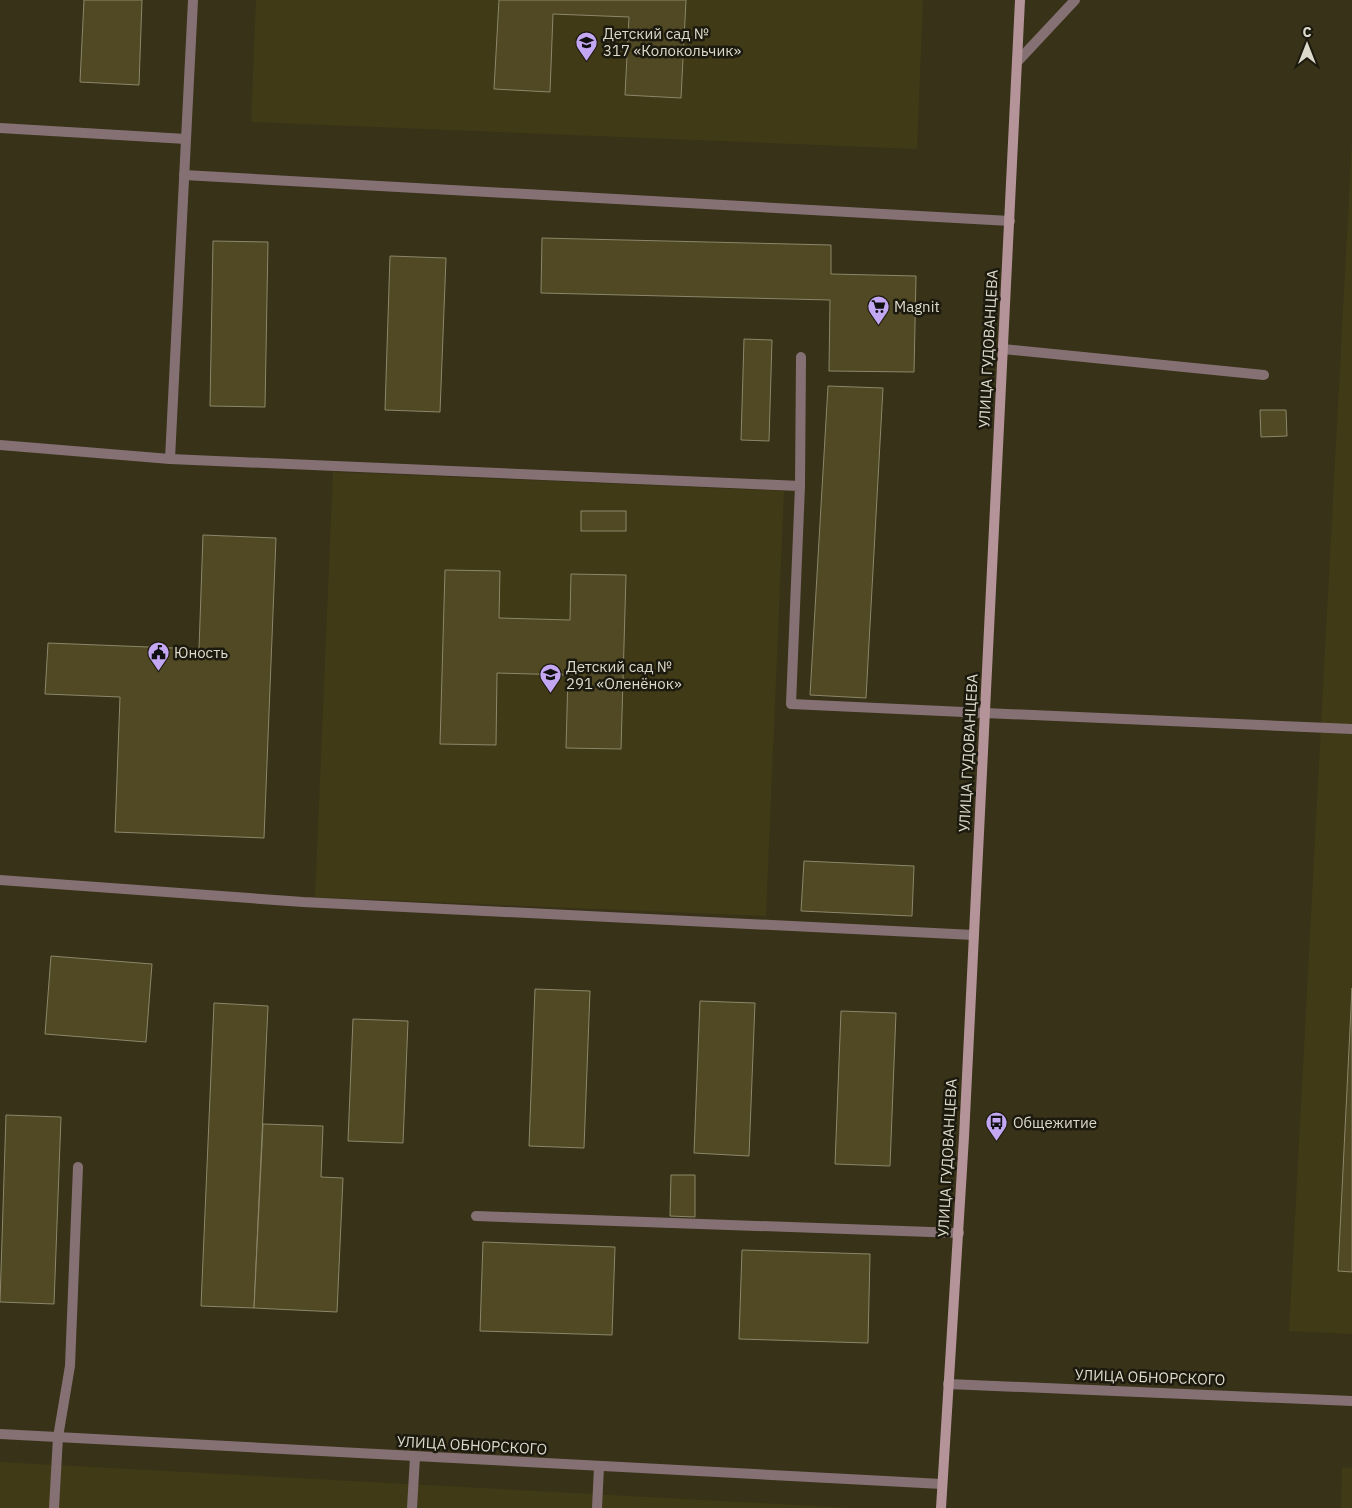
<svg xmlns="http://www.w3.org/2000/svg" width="1352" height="1508" font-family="'IBM Plex Sans',sans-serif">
  <rect width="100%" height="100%" fill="#383218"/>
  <!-- built -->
  <g fill="#403a17">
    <path d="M 256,0 L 923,0 L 917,149 L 251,122 Z"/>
    <path d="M 1352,140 L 1352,1334 L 1289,1331 Z"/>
    <path d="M 333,472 L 784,491 L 766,916 L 315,897 Z"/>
    <path d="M 0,1462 L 853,1508 L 0,1508 Z"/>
    <path d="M 1342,1467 L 1352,1468 L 1352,1508 L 1341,1508 Z"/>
  </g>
  <!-- building -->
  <g fill="#504923" stroke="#8c876a">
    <path d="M 84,0 L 142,0 L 139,85 L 80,82 Z"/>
    <path d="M 499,0 L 686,0 L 681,98 L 625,95 L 629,17 L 553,14 L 550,92 L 494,89 Z"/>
    <path d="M 542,238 L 831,245 L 831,274 L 916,276 L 914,372 L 829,371 L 830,300 L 541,293 Z"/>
    <path d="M 213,241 L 268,242 L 265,407 L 210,406 Z"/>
    <path d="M 390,256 L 446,258 L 440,412 L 385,410 Z"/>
    <path d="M 744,339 L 772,340 L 769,441 L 741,440 Z"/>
    <path d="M 828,386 L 883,388 L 866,698 L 810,695 Z"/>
    <path d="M 1260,410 L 1286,410 L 1287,436 L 1261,437 Z"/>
    <rect x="581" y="511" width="45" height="20"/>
    <path d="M 203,535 L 276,538 L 264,838 L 115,832 L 120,697 L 45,694 L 48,643 L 199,649 Z"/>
    <path d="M 445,570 L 500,571 L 499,618 L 570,620 L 571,574 L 626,575 L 621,749 L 566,748 L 568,675 L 497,673 L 496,745 L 440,744 Z"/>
    <path d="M 804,861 L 914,866 L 912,916 L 801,911 Z"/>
    <path d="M 51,956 L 152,964 L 146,1042 L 45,1034 Z"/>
    <path d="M 1352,988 L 1352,1272 L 1338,1271 Z"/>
    <path d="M 535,989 L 590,991 L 584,1148 L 529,1146 Z"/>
    <path d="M 700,1001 L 755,1003 L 749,1156 L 694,1153 Z"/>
    <path d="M 214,1003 L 268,1006 L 254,1308 L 201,1306 Z"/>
    <path d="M 841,1011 L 896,1013 L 890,1166 L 835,1164 Z"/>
    <path d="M 353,1019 L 408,1021 L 403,1143 L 348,1141 Z"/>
    <path d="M 6,1115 L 61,1117 L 54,1304 L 0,1302 Z"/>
    <path d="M 263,1124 L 323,1126 L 321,1177 L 343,1178 L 337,1312 L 254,1308 Z"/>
    <path d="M 671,1175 L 695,1175 L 695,1217 L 670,1216 Z"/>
    <path d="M 483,1242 L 615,1247 L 612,1335 L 480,1331 Z"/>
    <path d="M 742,1250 L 870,1254 L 868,1343 L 739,1339 Z"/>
  </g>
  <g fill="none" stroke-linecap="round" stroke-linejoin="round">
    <!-- lane -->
    <g stroke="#857174" stroke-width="10">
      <path d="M 1018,61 L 1075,0"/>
      <path d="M 0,128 L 186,139"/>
      <path d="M 184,175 L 1010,221"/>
      <path d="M 1003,349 L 1264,375"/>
      <path d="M 0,445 L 170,459 L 800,486 L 791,704 L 985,713"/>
      <path d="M 170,459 L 193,0"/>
      <path d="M 800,486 L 801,357"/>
      <path d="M 0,880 L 303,902 L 974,935"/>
      <path d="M 476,1216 L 959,1233"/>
      <path d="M 54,1508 L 58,1437 L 70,1366 L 78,1167"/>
      <path d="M 597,1508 L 599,1467"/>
    </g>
    <!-- street -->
    <g stroke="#857174" stroke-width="10">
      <path d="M 985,713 L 1352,729"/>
      <path d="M 948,1384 L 1352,1401"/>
      <path d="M 0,1434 L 942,1484"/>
      <path d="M 412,1508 L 415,1457"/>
    </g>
    <!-- secondary -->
    <path stroke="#b49499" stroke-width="10" d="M 941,1508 L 964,1137 L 1020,0"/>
  </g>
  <!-- icons -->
  <defs>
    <symbol id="school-pin" viewBox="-11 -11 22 30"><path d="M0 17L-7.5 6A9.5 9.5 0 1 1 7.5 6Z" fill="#c3a7f2" stroke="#1c1a0f"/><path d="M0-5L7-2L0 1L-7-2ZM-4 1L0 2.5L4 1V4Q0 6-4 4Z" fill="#111"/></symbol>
    <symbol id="supermarket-pin" viewBox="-11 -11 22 30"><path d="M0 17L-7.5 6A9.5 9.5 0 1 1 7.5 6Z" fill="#c3a7f2" stroke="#1c1a0f"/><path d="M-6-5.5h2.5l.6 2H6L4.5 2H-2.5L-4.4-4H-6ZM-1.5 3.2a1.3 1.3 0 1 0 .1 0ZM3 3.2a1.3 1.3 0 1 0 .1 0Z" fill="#111"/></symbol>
    <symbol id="civic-pin" viewBox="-11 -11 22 30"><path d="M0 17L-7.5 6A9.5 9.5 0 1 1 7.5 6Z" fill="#c3a7f2" stroke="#1c1a0f"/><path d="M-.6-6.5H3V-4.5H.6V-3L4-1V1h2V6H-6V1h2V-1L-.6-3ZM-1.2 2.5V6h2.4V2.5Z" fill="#111"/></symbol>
    <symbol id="bus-pin" viewBox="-11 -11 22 30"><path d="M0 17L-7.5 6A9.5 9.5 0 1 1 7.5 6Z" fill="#c3a7f2" stroke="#1c1a0f"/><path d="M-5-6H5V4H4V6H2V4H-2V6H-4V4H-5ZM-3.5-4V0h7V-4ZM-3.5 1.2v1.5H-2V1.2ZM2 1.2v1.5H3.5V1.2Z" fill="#111"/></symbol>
  </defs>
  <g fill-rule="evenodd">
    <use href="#school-pin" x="574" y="30" width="25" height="34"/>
    <use href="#supermarket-pin" x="866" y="294" width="25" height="34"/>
    <use href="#civic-pin" x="146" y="640" width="25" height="34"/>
    <use href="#school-pin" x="538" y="662" width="25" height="34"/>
    <use href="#bus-pin" x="984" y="1110" width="25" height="34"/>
  </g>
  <g text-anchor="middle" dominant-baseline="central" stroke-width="5" stroke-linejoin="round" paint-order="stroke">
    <!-- poi labels -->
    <g font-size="15" fill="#dcdaca" stroke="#1c1a0f" text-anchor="start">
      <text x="603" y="33">Детский сад №<tspan x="603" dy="17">317 «Колокольчик»</tspan></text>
      <text x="894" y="306">Magnit</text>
      <text x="174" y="652">Юность</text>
      <text x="566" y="666">Детский сад №<tspan x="566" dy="17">291 «Оленёнок»</tspan></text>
      <text x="1013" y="1122">Общежитие</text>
    </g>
    <!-- street labels -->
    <g font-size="15" fill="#dcdaca" stroke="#1c1a0f">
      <text transform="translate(988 349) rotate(-87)">УЛИЦА ГУДОВАНЦЕВА</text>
      <text transform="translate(968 753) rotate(-87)">УЛИЦА ГУДОВАНЦЕВА</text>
      <text transform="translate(947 1158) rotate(-87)">УЛИЦА ГУДОВАНЦЕВА</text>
      <text transform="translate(1150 1377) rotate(2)">УЛИЦА ОБНОРСКОГО</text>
      <text transform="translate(472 1445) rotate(3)">УЛИЦА ОБНОРСКОГО</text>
    </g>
  </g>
  <!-- north arrow -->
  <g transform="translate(1307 45)" stroke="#1c1a0f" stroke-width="4" paint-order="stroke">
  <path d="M0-4L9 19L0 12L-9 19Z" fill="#dcdaca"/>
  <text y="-8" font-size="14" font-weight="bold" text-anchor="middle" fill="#dcdaca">С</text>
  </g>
</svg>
